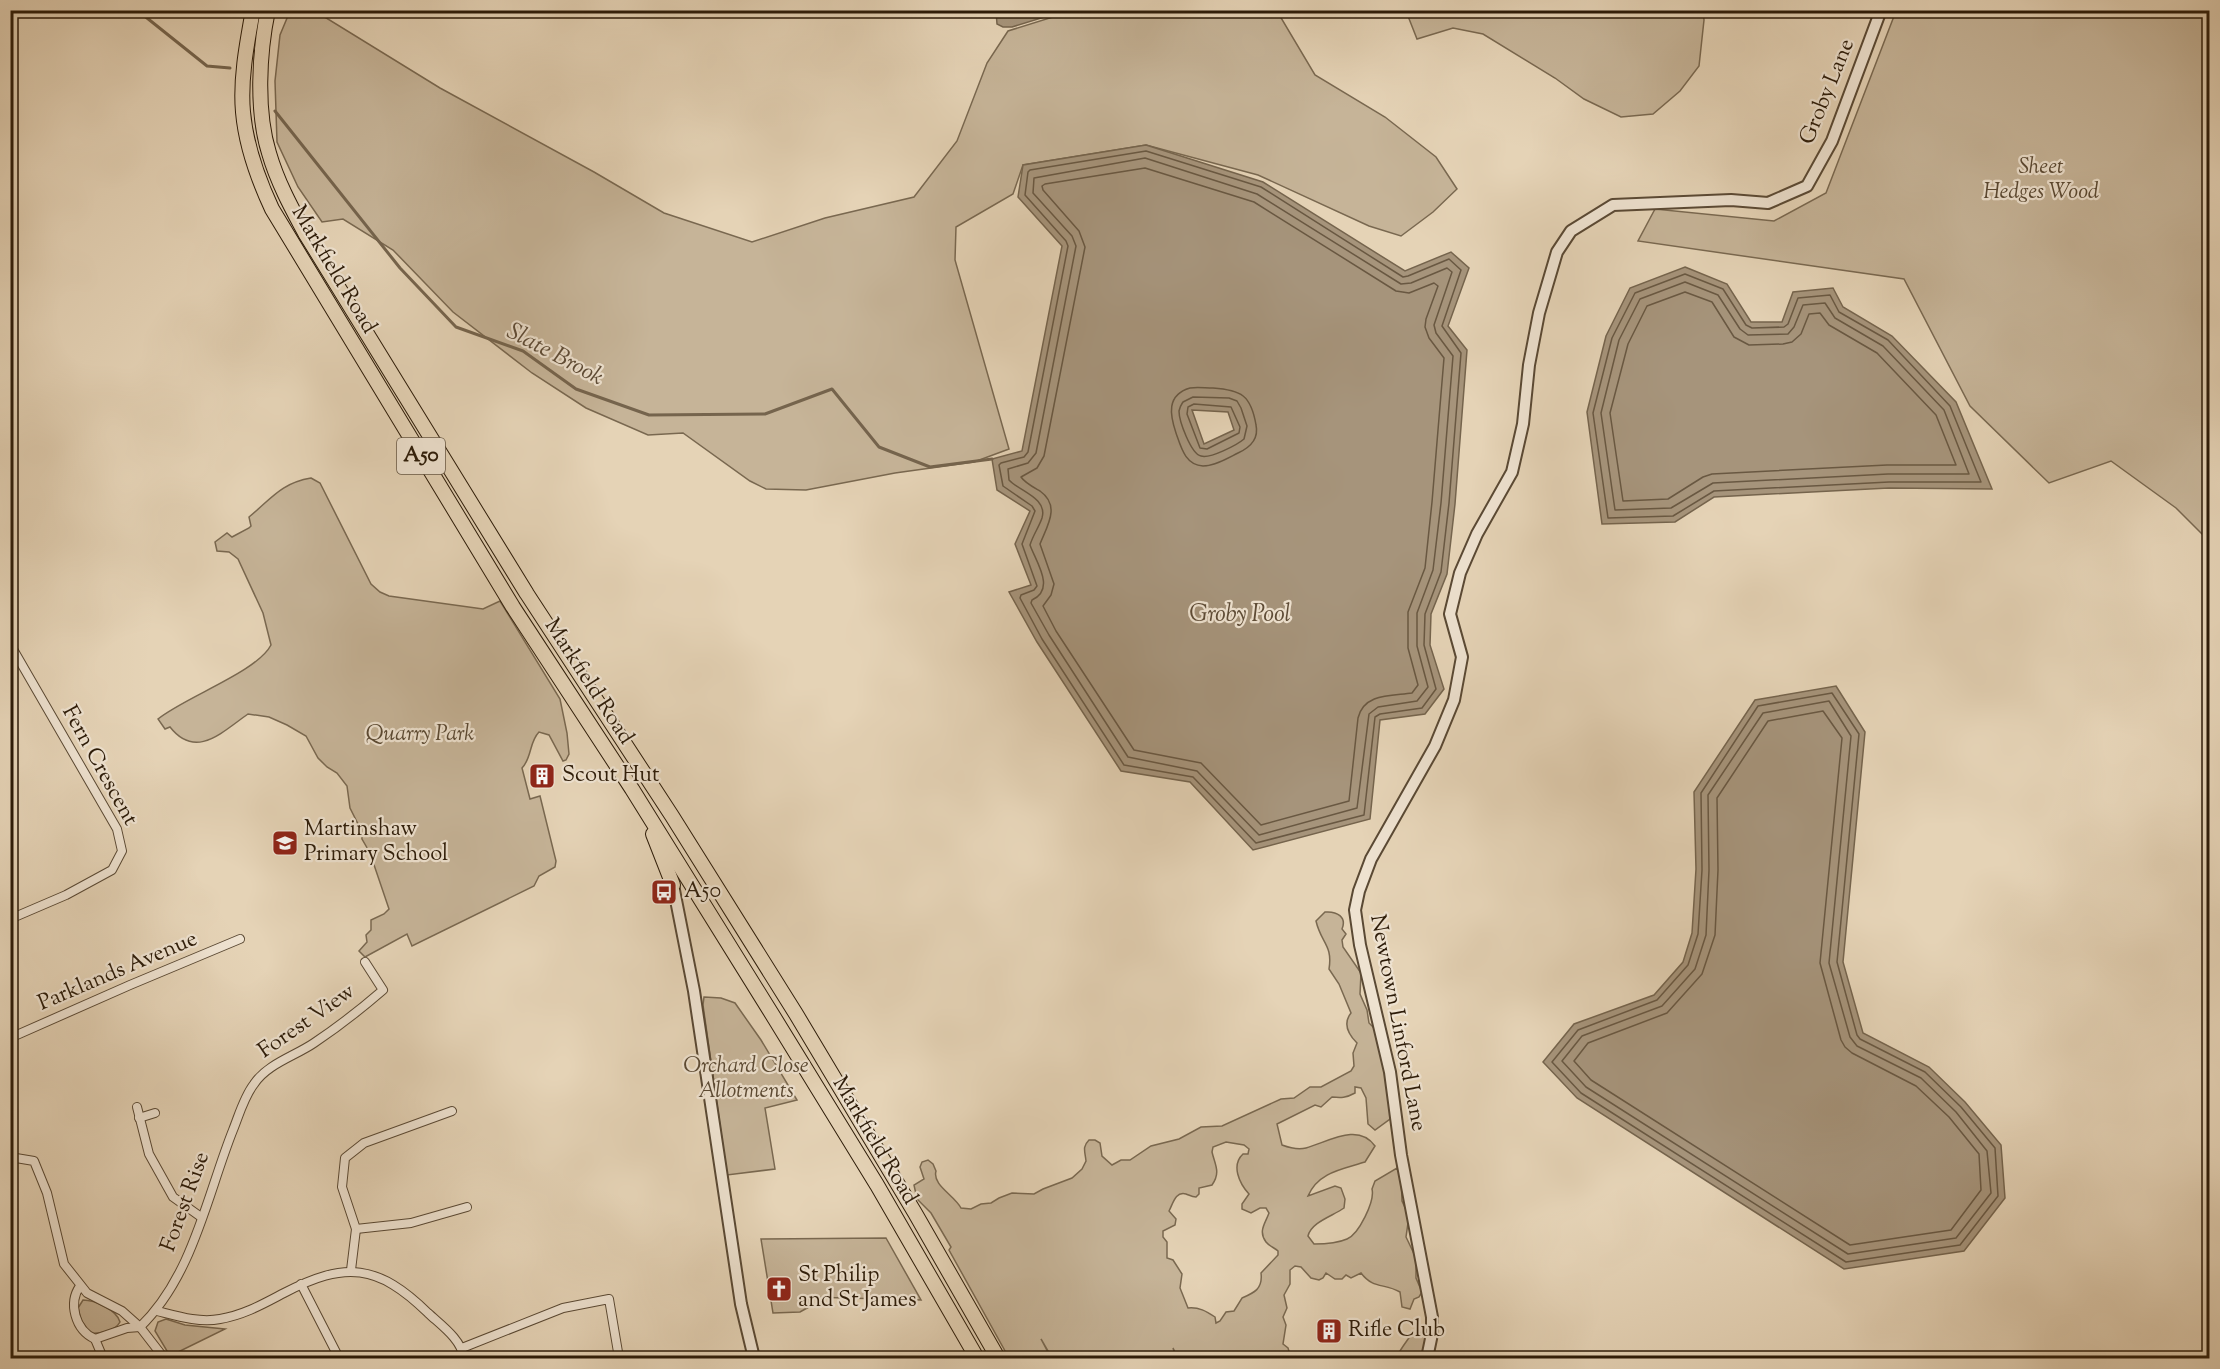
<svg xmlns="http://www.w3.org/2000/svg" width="2220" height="1369" font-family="'Sorts Mill Goudy',serif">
  <rect width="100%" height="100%" fill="#e5d3b6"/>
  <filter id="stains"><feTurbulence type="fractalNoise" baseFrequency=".00333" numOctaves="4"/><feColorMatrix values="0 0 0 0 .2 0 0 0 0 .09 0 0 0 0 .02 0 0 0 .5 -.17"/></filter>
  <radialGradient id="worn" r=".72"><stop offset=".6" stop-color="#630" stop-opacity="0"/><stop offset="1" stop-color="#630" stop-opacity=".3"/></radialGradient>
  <!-- green -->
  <g fill="#c6b498" stroke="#796850" stroke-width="1.5" fill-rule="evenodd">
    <path d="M 1703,10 L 1704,20 L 1699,66 L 1680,91 L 1653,114 L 1621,117 L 1584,99 L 1555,78 L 1483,34 L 1453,28 L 1417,39 L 1406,11 Z"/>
    <path d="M 290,11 L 315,11 L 440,88 L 594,172 L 664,213 L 752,242 L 825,218 L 914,197 L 957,141 L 987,63 L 1008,31 L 1072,11 L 1277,11 L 1315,75 L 1385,117 L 1436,157 L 1457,189 L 1433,212 L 1401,236 L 1369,226 L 1258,175 L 1146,145 L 1023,165 L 1013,194 L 956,227 L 955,260 L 1009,449 L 974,462 L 895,473 L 806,490 L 766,489 L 750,481 L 683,433 L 648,435 L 586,408 L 532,373 L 453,312 L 393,250 L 343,219 L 322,222 L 298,187 L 277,142 L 275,81 L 280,35 Z"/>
    <path d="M 1896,11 L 2209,11 L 2209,541 L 2176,508 L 2111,461 L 2049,483 L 1970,406 L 1904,279 L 1638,241 L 1655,209 L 1774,221 L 1826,193 Z"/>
    <path d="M 311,478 L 320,483 L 371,584 L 380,592 L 389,596 L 483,609 L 500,601 L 560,699 L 567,733 L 569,754 L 566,760 L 563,761 L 549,735 L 539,732 C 529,742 532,758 522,768 L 530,799 L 540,796 L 556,861 L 555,867 L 539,876 L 534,886 L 412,946 L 407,934 L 365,957 L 359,951 L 367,942 L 366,935 L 371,930 L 371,920 L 384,914 L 389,909 L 370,853 L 362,839 L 361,830 L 350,808 L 347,786 L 337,773 L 327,767 L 318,758 L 306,736 L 287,725 L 269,717 L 248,714 C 222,732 196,760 170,727 L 165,729 L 158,719 C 185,697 257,672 271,645 L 263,613 L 238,559 L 229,552 L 217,551 L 215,542 L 227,533 L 232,537 L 249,528 L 251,526 L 249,517 C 271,499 281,483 311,478 Z"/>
    <path d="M 1325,912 C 1337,911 1347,917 1342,929 L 1346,934 L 1342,940 L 1343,947 L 1361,973 L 1360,994 L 1367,1010 L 1369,1023 L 1376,1030 L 1379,1050 L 1385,1062 L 1391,1107 L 1390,1119 L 1375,1130 L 1368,1124 L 1366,1098 L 1361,1088 L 1355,1087 L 1355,1093 C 1346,1098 1341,1098 1332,1097 L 1321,1107 L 1315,1105 L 1277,1124 L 1282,1145 C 1290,1148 1298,1150 1306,1148 C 1328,1142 1358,1122 1375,1146 L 1365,1162 C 1343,1169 1318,1172 1308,1196 L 1335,1186 L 1341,1188 L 1345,1199 L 1344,1208 C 1333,1216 1311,1222 1308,1236 L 1314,1244 C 1324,1244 1338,1243 1347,1239 C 1359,1234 1375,1201 1372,1189 L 1375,1181 L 1397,1168 L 1401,1175 L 1402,1201 L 1409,1216 L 1406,1237 L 1416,1258 L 1416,1278 L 1422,1292 L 1419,1297 L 1414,1299 L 1410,1309 L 1402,1307 L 1400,1292 C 1384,1283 1373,1289 1361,1273 L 1351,1278 L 1346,1275 L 1342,1279 L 1335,1279 L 1326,1273 L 1323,1278 L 1319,1280 L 1311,1278 L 1301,1267 L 1295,1266 L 1290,1270 L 1290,1284 L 1284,1295 L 1287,1308 L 1283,1317 L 1286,1325 L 1283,1344 L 1288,1348 L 1291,1358 L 1178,1358 L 1173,1348 L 1176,1358 L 1052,1358 L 1041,1339 L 1051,1358 L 1009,1358 L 949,1250 L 951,1247 L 931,1213 L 917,1199 L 914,1185 L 924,1179 L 920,1167 L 922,1162 L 928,1160 L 933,1164 L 936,1171 C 932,1185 954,1195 961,1208 L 971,1209 L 981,1204 L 991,1203 L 999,1198 L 1012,1193 L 1034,1194 L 1043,1189 L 1072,1178 L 1082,1169 L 1086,1161 C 1085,1151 1082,1147 1089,1140 L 1095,1140 L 1100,1143 L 1102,1156 L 1112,1165 L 1121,1160 L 1130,1160 L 1151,1146 L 1179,1139 L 1201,1127 L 1222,1126 L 1281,1099 L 1294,1098 L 1310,1087 L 1321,1087 L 1351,1071 L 1354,1066 L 1353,1053 L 1357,1043 C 1348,1034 1343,1023 1351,1013 L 1339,984 L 1329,969 C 1333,945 1321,943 1316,921 ZM 1226,1142 L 1244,1145 L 1249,1149 L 1248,1154 L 1243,1154 C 1231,1165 1239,1183 1249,1194 L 1242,1204 L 1242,1209 L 1251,1213 L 1260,1208 L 1266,1208 L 1269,1213 C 1265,1224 1258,1231 1266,1242 C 1269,1246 1275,1248 1278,1251 L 1278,1255 L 1261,1273 C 1263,1289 1254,1293 1242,1298 L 1234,1311 L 1226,1312 L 1220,1321 L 1216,1323 L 1215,1317 C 1206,1311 1199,1307 1188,1308 L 1180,1288 L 1182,1274 L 1173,1260 L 1167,1258 L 1167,1242 L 1163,1237 L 1163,1231 L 1175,1225 L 1176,1219 L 1169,1211 C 1173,1204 1175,1191 1186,1194 C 1189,1195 1192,1197 1196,1197 L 1199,1194 L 1199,1188 L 1212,1185 C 1221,1172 1215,1165 1212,1152 L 1213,1147 Z"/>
    <path d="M 704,997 L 721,998 L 735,1003 L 761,1040 L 797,1100 L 765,1108 L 775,1169 L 727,1175 L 703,1005 Z"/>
    <path d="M 886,1238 L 921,1300 L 809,1297 L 809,1307 L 800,1312 L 773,1313 L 761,1239 Z"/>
    <path d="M 83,1300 C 95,1300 117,1310 120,1322 C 115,1331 100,1334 90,1333 L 81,1320 L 78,1308 Z"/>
    <path d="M 166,1319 L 185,1325 L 225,1329 L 170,1356 L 155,1331 L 158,1322 Z"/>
    <path d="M 1417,1331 L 1425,1334 L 1428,1341 L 1422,1358 L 1396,1358 C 1401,1348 1407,1341 1413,1332 Z"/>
  </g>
  <!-- water -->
  <g fill="#a6947b" stroke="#75644d" stroke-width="1.5" fill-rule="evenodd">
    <path d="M 996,11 L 996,10 L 1064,11 L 1012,27 L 1003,27 L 997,24 Z"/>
    <path d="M 1146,145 L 1263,182 L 1405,271 L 1451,252 L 1469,268 L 1448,326 L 1467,350 L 1455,504 L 1447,574 L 1431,614 L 1430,645 L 1444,689 L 1425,714 L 1380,720 L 1370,819 L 1253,850 L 1190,782 L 1121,771 L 1037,642 L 1009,592 L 1031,585 L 1015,544 L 1030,511 L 997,490 L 992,459 L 1022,451 L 1062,246 L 1018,197 L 1023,165 ZM 1192,410 L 1228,412 L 1234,430 L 1204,444 Z"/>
    <path d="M 1685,267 L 1727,284 L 1751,322 L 1782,322 L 1793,292 L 1833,288 L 1843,307 L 1892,336 L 1956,402 L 1992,489 L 1889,488 L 1714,497 L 1675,522 L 1602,524 L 1587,412 L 1606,336 L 1630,288 Z"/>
    <path d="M 1836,686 L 1865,732 L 1843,962 L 1863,1033 L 1929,1067 L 1965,1102 L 2001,1145 L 2005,1198 L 1964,1251 L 1844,1269 L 1577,1098 L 1543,1062 L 1574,1024 L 1654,995 L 1683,962 L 1692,933 L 1696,869 L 1694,792 L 1755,700 Z"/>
  </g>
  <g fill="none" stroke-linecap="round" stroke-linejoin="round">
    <!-- shore -->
    <g stroke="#695842" stroke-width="1.5">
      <path d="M 1146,151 L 1261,187 L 1403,277 L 1408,276 L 1449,259 L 1461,270 L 1442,326 L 1461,353 L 1449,503 L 1441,572 L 1425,614 L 1424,645 L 1436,689 L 1422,708 L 1380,714 L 1375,717 L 1364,815 L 1256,843 L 1193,777 L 1124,765 L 1042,639 L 1020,598 L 1021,595 L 1034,590 L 1037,586 L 1022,544 L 1035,511 L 1032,506 L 1003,486 L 999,465 L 1001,463 L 1024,457 L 1028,452 L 1068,246 L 1066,241 L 1025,195 L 1028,172 L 1030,170 Z"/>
      <path d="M 1145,158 L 1257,194 L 1401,284 L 1411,283 L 1447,268 L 1452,272 L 1434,325 L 1436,333 L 1453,356 L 1441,503 L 1433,570 L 1417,613 L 1417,646 L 1428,687 L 1417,701 L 1378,707 L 1369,714 L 1357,808 L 1259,835 L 1197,771 L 1128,757 L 1049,635 L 1031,603 L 1032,600 C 1056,589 1036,562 1030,545 C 1033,535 1039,527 1042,518 C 1048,498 1019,491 1009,480 L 1008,469 L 1028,463 L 1036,453 L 1076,246 L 1072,236 L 1033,193 L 1034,178 Z"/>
      <path d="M 1145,168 L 1254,202 L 1396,291 L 1409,293 L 1434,283 L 1438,286 L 1426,319 L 1425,327 L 1429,338 L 1444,358 L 1432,502 L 1425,568 L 1408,612 L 1408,648 L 1418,685 L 1412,693 C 1392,696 1364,693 1358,718 L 1349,801 L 1261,825 L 1201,763 L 1134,750 L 1056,631 L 1043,606 L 1051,595 L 1054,584 L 1040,544 C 1047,526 1061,506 1040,491 C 1033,487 1025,483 1021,477 L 1037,468 L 1044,456 L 1085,247 L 1079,231 L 1043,190 L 1042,186 L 1045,184 Z"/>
      <path d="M 1685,274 L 1723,289 L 1746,325 L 1752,328 L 1784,327 L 1788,324 L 1798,298 L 1830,295 L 1839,312 L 1888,340 L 1950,406 L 1981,482 L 1889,482 L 1714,491 L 1673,516 L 1608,518 L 1593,413 L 1612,338 L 1635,293 Z"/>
      <path d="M 1685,282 L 1718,295 L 1740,329 L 1748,335 L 1788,334 L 1794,327 L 1803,305 L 1825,303 L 1835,318 L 1883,346 L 1944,410 L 1969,474 L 1888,474 L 1713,483 L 1671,508 L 1615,510 L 1601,413 L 1619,340 L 1640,299 Z"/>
      <path d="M 1685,292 L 1712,302 L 1734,337 L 1749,345 L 1783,344 L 1792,342 L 1801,334 L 1809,314 L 1820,313 L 1829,325 L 1877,353 L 1936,415 L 1956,465 L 1887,465 L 1712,474 L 1703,477 L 1668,499 L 1623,501 L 1610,413 L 1628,344 L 1647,306 Z"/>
      <path d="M 1190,388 C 1197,387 1205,388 1213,388 C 1241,390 1251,395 1256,425 C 1259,439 1249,448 1238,453 C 1228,458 1215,466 1203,466 C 1185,465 1181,447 1176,433 C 1170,415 1166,395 1190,388 Z"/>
      <path d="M 1193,397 L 1229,398 L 1237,401 L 1241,408 L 1247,426 L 1244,439 C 1237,445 1210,459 1201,456 C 1191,454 1179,421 1179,411 C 1180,406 1181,405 1183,402 Z"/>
      <path d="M 1194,404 L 1231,407 L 1240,427 L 1239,433 L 1207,449 L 1200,448 L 1187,414 L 1188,407 Z"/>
      <path d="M 1832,693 L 1859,734 L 1837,962 L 1857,1035 L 1860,1039 L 1925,1072 L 1961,1107 L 1995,1148 L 1998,1196 L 1960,1245 L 1846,1262 L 1581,1093 L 1552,1062 L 1578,1030 L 1657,1000 L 1688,965 L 1698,934 L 1702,870 L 1701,793 L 1758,706 Z"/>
      <path d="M 1829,701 L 1851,736 L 1829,963 L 1850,1037 L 1857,1046 L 1921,1078 L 1956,1112 L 1987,1151 L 1991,1193 L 1956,1238 L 1848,1254 L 1586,1087 L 1562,1061 L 1582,1036 L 1662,1006 L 1695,969 L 1706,935 L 1709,870 L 1708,795 L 1763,713 Z"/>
      <path d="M 1823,711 L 1842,738 L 1820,963 L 1841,1040 L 1845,1047 L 1852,1053 L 1916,1086 L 1949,1117 L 1979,1154 L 1981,1190 L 1951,1230 L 1850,1245 L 1591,1080 L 1574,1061 L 1588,1043 L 1667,1013 L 1702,974 L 1715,935 L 1718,870 L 1717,798 L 1768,721 Z"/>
    </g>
    <!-- stream -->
    <g stroke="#75644d" stroke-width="3">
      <path d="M 137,10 L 207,66 L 230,68"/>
      <path d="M 275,111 L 400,268 L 456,327 L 523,351 L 576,389 L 649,415 L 765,414 L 832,389 L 879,447 L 930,467 L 992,459"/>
    </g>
    <defs>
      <g id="minor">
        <path d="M 10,644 L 117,829 L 122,851 L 112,870 L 66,895 L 10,919"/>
        <path d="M 10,1038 L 130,985 L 240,939"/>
        <path d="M 137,1107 L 149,1154 L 173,1197 L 201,1217"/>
        <path d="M 139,1118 L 155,1113"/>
        <path d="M 10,1157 L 34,1161 L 47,1193 L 64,1264 L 87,1293 L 122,1311 L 140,1327 L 164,1358"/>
        <path d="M 356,1229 L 411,1223 L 467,1207"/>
        <path d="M 351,1270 L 356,1229 L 342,1187 L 345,1158 L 364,1143 L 452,1111"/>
        <path d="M 301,1284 L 339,1358"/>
        <path d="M 80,1286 C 68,1303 75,1330 95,1339 L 127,1328 L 140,1327"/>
        <path d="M 157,1311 C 177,1316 199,1323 220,1319 C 244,1315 263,1304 284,1293 C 345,1261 378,1264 428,1313 C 442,1326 461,1339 464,1358"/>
        <path d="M 140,1327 C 193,1276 207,1195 233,1130 C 239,1115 244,1097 254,1084 C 267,1064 295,1056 314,1043 C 338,1027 361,1009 383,990 L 365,962"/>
        <path d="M 95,1339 L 103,1358"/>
        <path d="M 462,1348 L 563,1308 L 609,1299 L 619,1358"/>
      </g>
      <g id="tertiary">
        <path d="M 673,885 L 694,991 L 741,1304 L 754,1358"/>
        <path d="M 1427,1358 L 1432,1334 L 1432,1317 L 1401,1155 L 1390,1072 L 1360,945 L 1355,910 L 1359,891 L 1371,859 L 1435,746 L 1454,700 L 1462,657 L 1450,614 L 1460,573 L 1477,534 L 1512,472 L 1523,424 L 1529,365 L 1539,313 L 1557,252 L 1571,231 L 1613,205 L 1731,200 L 1768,203 L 1807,186 L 1832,141 L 1881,10"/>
      </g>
      <g id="trunk">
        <path d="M 253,10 C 247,43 240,79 243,112 C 246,146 258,179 272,209 L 513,607 L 632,789 L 775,1019 L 877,1185 L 977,1358"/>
        <path d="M 268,10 C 259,53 256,111 269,153 C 277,181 291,207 305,233 L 527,594 L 672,816 L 796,1014 L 915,1213 L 998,1358"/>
        <path d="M 653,834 L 673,885"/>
      </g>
    </defs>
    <!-- minor casing -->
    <use href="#minor" stroke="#5a4934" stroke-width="10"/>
    <!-- tertiary casing -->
    <use href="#tertiary" stroke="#5a4934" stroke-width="14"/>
    <!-- trunk casing -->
    <use href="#trunk" stroke="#2c1b08" stroke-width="16"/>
    <!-- minor -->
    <use href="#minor" stroke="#eee2d0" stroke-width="8"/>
    <!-- tertiary -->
    <use href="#tertiary" stroke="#eee2d0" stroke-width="10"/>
    <!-- trunk -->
    <use href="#trunk" stroke="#e5d3b6" stroke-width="14"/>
  </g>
  <!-- icons -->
  <defs>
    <symbol id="building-square" viewBox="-11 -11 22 22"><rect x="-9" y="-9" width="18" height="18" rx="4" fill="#8f2418" stroke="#eee2d0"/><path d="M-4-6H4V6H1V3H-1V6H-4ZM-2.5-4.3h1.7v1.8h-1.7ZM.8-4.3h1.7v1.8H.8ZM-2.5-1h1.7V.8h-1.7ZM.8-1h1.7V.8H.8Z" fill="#fff"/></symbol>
    <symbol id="school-square" viewBox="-11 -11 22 22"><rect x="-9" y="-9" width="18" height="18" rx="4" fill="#8f2418" stroke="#eee2d0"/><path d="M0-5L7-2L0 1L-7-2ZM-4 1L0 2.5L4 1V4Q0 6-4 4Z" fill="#fff"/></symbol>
    <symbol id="bus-square" viewBox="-11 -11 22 22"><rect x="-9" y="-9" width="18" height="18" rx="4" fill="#8f2418" stroke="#eee2d0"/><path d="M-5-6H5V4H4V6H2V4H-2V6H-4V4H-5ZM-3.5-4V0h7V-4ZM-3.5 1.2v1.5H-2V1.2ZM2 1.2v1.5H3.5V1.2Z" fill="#fff"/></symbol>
    <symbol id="church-square" viewBox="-11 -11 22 22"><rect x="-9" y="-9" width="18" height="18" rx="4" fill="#8f2418" stroke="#eee2d0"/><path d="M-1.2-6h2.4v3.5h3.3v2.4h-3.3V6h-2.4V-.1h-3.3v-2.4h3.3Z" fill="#fff"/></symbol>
  </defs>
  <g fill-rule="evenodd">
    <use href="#building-square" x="527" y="761" width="30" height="30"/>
    <use href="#school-square" x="270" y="828" width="30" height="30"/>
    <use href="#bus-square" x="649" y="877" width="30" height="30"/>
    <use href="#church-square" x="764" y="1274" width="30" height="30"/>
    <use href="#building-square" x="1314" y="1316" width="30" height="30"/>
  </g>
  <g text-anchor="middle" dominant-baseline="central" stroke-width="4.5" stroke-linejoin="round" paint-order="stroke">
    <!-- shield labels -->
    <rect fill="#eee2d0" stroke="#665744" stroke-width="1.5" x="397" y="438" width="48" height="36" rx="4.5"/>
    <g font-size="21" font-weight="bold" fill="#2c1b08">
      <text x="421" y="456">A50</text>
    </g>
    <!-- street labels -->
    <g font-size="22" fill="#2c1b08" stroke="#eee2d0">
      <text transform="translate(1828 92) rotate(-68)">Groby Lane</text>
      <text transform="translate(333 270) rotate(59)">Markfield Road</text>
      <text transform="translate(588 682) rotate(57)">Markfield Road</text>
      <text transform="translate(99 766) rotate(61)">Fern Crescent</text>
      <text transform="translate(118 972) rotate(-23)">Parklands Avenue</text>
      <text transform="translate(307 1022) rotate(-35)">Forest View</text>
      <text transform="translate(1397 1023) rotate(79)">Newtown Linford Lane</text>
      <text transform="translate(874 1141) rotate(59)">Markfield Road</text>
      <text transform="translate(186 1202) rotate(-70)">Forest Rise</text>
    </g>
    <!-- park labels -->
    <g font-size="22" font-style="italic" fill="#5a4933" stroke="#eee2d0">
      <text x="2041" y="168">Sheet<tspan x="2041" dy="25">Hedges Wood</tspan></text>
      <text x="420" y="735">Quarry Park</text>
      <text x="746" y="1067">Orchard Close<tspan x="746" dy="25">Allotments</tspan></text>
    </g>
    <!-- poi labels -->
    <g font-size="22" fill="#2c1b08" stroke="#eee2d0" text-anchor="start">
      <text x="562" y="776">Scout Hut</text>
      <text x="304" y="830">Martinshaw<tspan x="304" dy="25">Primary School</tspan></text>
      <text x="684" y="892">A50</text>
      <text x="798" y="1276">St Philip<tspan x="798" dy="25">and St James</tspan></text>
      <text x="1348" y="1331">Rifle Club</text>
    </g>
    <!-- water labels -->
    <g font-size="24" font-style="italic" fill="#5d4b36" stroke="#eee2d0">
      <text transform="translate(555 355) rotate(28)">Slate Brook</text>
      <text x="1240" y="615">Groby Pool</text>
    </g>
  </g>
  <!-- margin -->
  <rect width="2220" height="1369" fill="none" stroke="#e5d3b6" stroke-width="36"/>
  <rect x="12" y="12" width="2196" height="1345" fill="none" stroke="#2c1b08" stroke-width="3"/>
  <rect x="18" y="18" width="2184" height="1333" fill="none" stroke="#2c1b08" stroke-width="1.5"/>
  <rect width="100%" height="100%" filter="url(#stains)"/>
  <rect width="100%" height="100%" fill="url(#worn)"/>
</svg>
